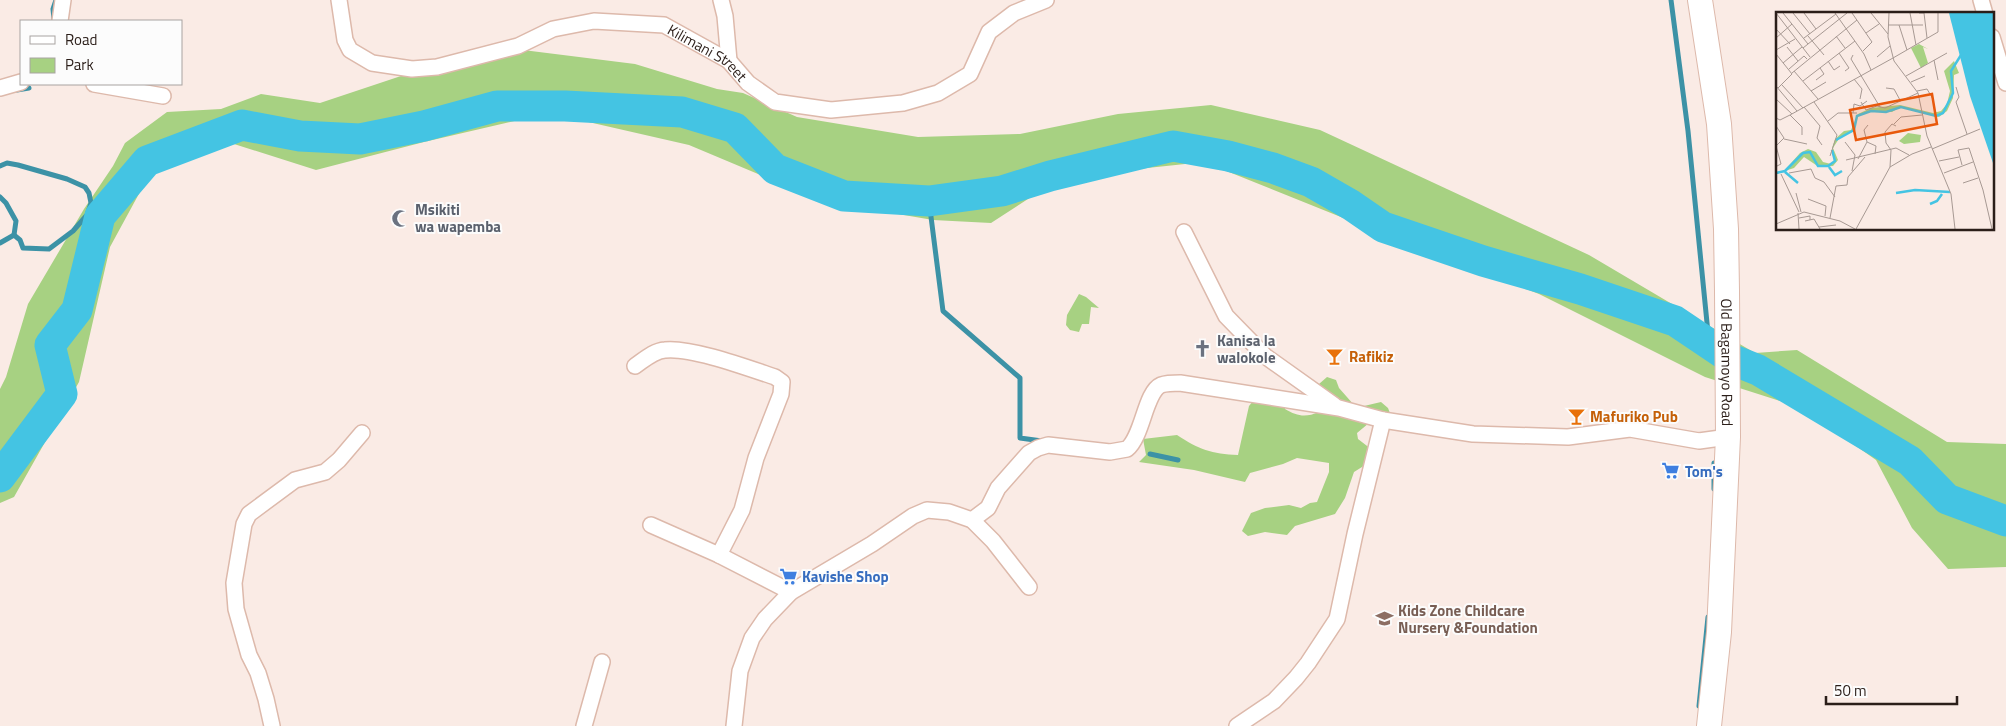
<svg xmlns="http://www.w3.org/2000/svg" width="2006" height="726" font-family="'Titillium Web',sans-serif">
  <rect width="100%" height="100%" fill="#faebe5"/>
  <!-- green -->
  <g fill="#a7d182">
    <path d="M 515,49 L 635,64 L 717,89 L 743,93 L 797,117 L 918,137 L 1020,134 L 1118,114 L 1211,105 L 1320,130 L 1589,255 L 1755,353 L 1797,350 L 1947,442 L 2006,444 L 2006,567 L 1948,569 L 1912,528 L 1876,460 L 1802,408 L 1705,377 L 1539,294 L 1408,244 L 1204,162 L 1062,177 L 991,223 L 933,220 L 822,201 L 689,145 L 549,113 L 424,142 L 316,170 L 234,144 L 173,152 L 147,179 L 110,247 L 79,382 L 14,497 L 0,503 L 0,389 L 6,377 L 28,304 L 84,209 L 113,166 L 125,143 L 167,112 L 221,109 L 261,94 L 320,103 L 404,75 Z"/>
    <path d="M 1079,294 L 1086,297 L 1099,308 L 1091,307 L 1089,324 L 1082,324 L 1079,332 L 1070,330 L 1066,325 L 1067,315 Z"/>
    <path d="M 1327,377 L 1336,380 L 1339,388 L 1354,405 L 1364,406 L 1381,402 L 1388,408 L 1391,416 L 1369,423 L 1357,433 L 1358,439 L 1371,449 L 1370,462 L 1354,472 L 1345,498 L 1335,514 L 1295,526 L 1287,535 L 1265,532 L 1248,536 L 1242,531 L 1251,513 L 1265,508 L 1289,505 L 1301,508 L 1310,503 L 1317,502 L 1329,472 L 1329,463 L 1297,458 L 1283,464 L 1250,473 L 1245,482 L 1194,470 L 1139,462 L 1146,455 L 1143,439 L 1177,435 C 1198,449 1212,454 1238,455 L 1249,406 L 1259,394 L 1284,399 L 1285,409 C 1297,416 1305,418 1319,412 L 1319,384 Z"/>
  </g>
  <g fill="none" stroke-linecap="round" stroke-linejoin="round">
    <!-- stream -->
    <g stroke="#3c92a6" stroke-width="5">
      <path d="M 1671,0 L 1688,131 L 1709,343"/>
      <path d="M 54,19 L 53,9 L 56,0"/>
      <path d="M 17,90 L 29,88"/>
      <path d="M 0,166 L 7,163 L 18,165 L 67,179 L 85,187 L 89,193 L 91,203 L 87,215 L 73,231 L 49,249 L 23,248 L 20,240 L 14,235 L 0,243"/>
      <path d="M 0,197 L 6,203 L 16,221 L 14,235"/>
      <path d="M 929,201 L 943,311 L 1020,378 L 1020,438 L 1042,441"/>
      <path d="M 90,208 L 121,192"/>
      <path d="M 1150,454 L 1178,460"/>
      <path d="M 1714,489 L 1714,463"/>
      <path d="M 1699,706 L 1708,617"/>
    </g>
    <!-- river -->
    <path stroke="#44c4e3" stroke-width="31" d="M 0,477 L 62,394 L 50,345 L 77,310 L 100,216 L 147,161 L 242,125 L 300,136 L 360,139 L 424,126 L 497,106 L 565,106 L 682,112 L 735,128 L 775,169 L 844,196 L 929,201 L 1002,191 L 1050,176 L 1173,146 L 1228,156 L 1273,168 L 1311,182 L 1351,205 L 1383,227 L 1483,261 L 1580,289 L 1675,321 L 1733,360 L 1758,370 L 1910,461 L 1947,499 L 2006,521"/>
    <defs>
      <g id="minor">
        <path id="s1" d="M 339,0 L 345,40 L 350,50 L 372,63 L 412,69 L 437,67 L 518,46 L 553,29 L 594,21 L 664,25 L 729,61 L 748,83 L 775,102 L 831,110 L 903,103 L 938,93 L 970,74 L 989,32 L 1014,13 L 1046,0"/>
        <path d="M 721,0 L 725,16 L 729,61"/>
        <path d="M 1981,0 L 1985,14"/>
        <path d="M 60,21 L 63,0"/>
        <path d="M 1992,37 L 2006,83"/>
        <path d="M 94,84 L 163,96"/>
        <path d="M 0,88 L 21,82"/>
        <path d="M 1184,232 L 1226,316 L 1265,356 L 1334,405"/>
        <path d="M 635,366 C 644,360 653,351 665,350 C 691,347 748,368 775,377 L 782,382 L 781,394 L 756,458 L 742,510 L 719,555"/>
        <path d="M 972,520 L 988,508 L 998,488 L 1029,453 L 1038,448 L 1048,445 L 1110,452 L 1127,449 C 1143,436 1145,392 1161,385 C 1167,383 1173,383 1180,383 L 1339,408 L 1383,420 L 1473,434 L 1568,437 L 1630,429 L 1699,441 L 1728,437"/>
        <path d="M 651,525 L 719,555 L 791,592"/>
        <path d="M 272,726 L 266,699 L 258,673 L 249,655 L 236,609 L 234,583 L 244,524 L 249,514 L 295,480 L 325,472 L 339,460 L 362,433"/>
        <path d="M 584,726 L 602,662"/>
        <path d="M 734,726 L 740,671 L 752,638 L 765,619 L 791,592 L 872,544 L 913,516 L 927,510 L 949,512 L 972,520 L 993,541 L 1029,587"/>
        <path d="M 1237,726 L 1274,701 L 1296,678 L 1308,663 L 1337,619 L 1355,534 L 1383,420"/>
      </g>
      <g id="primary">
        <path id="s2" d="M 1700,0 L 1719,124 L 1726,229 L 1727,291 L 1728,437 L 1719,632 L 1709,726"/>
      </g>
    </defs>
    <!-- minor casing -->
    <use href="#minor" stroke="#ddb9ab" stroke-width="18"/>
    <!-- primary casing -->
    <use href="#primary" stroke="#ddb9ab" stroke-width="26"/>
    <!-- minor -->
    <use href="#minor" stroke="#fff" stroke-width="15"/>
    <!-- primary -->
    <use href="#primary" stroke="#fff" stroke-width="24"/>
  </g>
  <!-- icons -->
  <defs>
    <symbol id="mosque-bare" viewBox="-9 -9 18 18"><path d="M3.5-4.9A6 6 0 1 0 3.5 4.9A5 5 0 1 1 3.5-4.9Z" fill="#6b7280" stroke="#fcfcfc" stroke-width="2.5" paint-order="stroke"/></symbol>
    <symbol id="church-bare" viewBox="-9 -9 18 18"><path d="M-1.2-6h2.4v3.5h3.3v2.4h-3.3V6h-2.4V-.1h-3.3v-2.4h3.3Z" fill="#6b7280" stroke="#fcfcfc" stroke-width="2.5" paint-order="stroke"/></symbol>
    <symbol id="bar-bare" viewBox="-9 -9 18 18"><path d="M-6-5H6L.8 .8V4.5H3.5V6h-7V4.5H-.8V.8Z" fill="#e8710a" stroke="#fcfcfc" stroke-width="2.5" paint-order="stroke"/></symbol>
    <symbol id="supermarket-bare" viewBox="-9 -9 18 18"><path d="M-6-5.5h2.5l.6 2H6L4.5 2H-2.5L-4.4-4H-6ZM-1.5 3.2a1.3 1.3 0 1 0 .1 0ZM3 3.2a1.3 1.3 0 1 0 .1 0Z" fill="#3f7fe0" stroke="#fcfcfc" stroke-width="2.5" paint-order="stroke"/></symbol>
    <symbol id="school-bare" viewBox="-9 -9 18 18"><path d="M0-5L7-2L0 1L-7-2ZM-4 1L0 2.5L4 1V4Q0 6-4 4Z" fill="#8d6e63" stroke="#fcfcfc" stroke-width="2.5" paint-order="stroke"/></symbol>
  </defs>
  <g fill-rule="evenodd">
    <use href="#mosque-bare" x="388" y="206" width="25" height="25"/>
    <use href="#church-bare" x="1190" y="336" width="25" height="25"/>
    <use href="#bar-bare" x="1322" y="344" width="25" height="25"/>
    <use href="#bar-bare" x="1564" y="404" width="25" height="25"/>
    <use href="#supermarket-bare" x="1658" y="458" width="25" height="25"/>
    <use href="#supermarket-bare" x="776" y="564" width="25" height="25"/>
    <use href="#school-bare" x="1372" y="606" width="25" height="25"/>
  </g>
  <g text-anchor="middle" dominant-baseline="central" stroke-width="4" stroke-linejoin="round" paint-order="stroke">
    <!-- street labels -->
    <g font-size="15" fill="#2b1e19" stroke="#fcfcfc">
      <text stroke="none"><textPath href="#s1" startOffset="429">Kilimani Street</textPath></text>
      <text stroke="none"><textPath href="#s2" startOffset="364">Old Bagamoyo Road</textPath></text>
    </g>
    <!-- worship labels -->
    <g font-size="15" font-weight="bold" fill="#5b616d" stroke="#fcfcfc" text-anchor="start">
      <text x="415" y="209">Msikiti<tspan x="415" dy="17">wa wapemba</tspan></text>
      <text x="1217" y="340">Kanisa la<tspan x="1217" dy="17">walokole</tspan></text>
    </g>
    <!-- food labels -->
    <g font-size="15" font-weight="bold" fill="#c56008" stroke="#fcfcfc" text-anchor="start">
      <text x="1349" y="356">Rafikiz</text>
      <text x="1590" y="416">Mafuriko Pub</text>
    </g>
    <!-- shop labels -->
    <g font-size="15" font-weight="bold" fill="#366cbe" stroke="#fcfcfc" text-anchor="start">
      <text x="1685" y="471">Tom's</text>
      <text x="802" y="576">Kavishe Shop</text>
    </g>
    <!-- education labels -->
    <g font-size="15" font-weight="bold" fill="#785e54" stroke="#fcfcfc" text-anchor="start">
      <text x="1398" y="610">Kids Zone Childcare<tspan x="1398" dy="17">Nursery &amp;Foundation</tspan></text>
    </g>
  </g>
  <!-- overview -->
  <g transform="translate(1776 12)">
    <rect width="218" height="218" fill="#faebe5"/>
    <path d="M 143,32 L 152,37 L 147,35 L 152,51 L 145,56 L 135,36 ZM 178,49 L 183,61 L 178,63 L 177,86 L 171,99 L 163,105 L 124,95 L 116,100 L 97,99 L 82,103 L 78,119 L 64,125 L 57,136 L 62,148 L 57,154 L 43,155 L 28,145 L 18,156 L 0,162 L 8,159 L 24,141 L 32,137 L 40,140 L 47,150 L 55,152 L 58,149 L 56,136 L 59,127 L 68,119 L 75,118 L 82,102 L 95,96 L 124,93 L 157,101 L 165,99 L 171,92 L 174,79 L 168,59 ZM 132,121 L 145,123 L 144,130 L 128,132 L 123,129 Z" fill="#a7d182"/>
    <path d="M 173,1 L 217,1 L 217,151 L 194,84 Z" fill="#44c4e3"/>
    <path fill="none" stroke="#44c4e3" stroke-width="2.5" d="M 60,128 L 78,118 L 81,104 L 95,99 L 110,100 L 125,95 L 160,104 L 167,101 L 177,81 L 175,59 L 185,43M 53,155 L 59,163 L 66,159M 9,160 L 22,171M 0,161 L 9,159 L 27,141 L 34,140 L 42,154 L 52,154 L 59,149 L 56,138M 120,181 L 139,178 L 174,180M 154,192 L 161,189 L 166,182"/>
    <path fill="none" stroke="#a79993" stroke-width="1" d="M 0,1 L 34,45M 7,1 L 32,32 L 27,36M 17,1 L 34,22M 28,1 L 40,17M 59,1 L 88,42 L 95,58M 76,1 L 96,30 L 87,39M 95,1 L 112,22M 113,1 L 112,25 L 118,49 L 142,81 L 151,124 L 175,182 L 179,217M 134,1 L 140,33M 143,1 L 148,1 L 151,26M 112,13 L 147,13M 123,13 L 131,38M 0,17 L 14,32M 90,21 L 103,12M 32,24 L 48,43M 60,24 L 69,36M 0,26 L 16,12M 28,26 L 60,2M 32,32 L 71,1M 11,35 L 22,49M 0,38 L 19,27M 63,41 L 73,56 L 69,59M 0,42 L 16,62 L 2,76M 77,43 L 75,47 L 104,95M 101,45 L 114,34M 117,46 L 162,20 L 162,1M 158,48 L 162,68M 52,49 L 58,58 L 64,54M 7,51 L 26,35M 13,57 L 28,44 L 31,47M 18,59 L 42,87M 16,61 L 81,8M 130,64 L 171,41M 78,67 L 86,77 L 84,87M 40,68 L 48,62 L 44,56M 27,69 L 79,29M 135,70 L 149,64M 6,73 L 27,96M 0,74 L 21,99M 180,75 L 183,85 L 180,90 L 191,122M 110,76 L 118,77 L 124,88M 35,79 L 50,70M 141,79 L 151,77 L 157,87M 0,87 L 16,102M 38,90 L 61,123 L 54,144M 85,90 L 90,98 L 101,94 L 109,96 L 142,81M 28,95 L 44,114 L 41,126 L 46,133M 77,101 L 78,92 L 84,94 L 91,89M 14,103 L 26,115 L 26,123M 0,106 L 4,108 L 14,103 L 117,46M 52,109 L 62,101 L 81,101M 118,112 L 125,105 L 146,103M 0,114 L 8,126 L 0,134 L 5,152 L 1,154M 8,127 L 31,132M 69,130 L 79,143 L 76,159M 91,130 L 88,118 L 92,113M 156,137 L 204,117M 82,147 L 91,130 L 100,134 L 99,142M 70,148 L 120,136 L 133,143M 163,149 L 183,145M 186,153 L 182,138 L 193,136 L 207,178 L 216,217M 114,155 L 136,142 L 155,135M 13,161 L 35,157 L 39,166 L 48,170 L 59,185M 168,161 L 197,150M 5,162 L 23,200M 187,171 L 202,166M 20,181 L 25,200M 32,187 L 50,194 L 49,204M 22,201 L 23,217M 23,206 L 34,204 L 34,208M 54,206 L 60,174 L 71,173 L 72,165 L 89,145M 29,209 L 38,207 L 44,217M 0,212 L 28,200 L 64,209 L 79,217M 43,215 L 60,213M 80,217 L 114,155 L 115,138 L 110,131 L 109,120 L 116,112 L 120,114"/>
    <path fill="#e8590c" fill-opacity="0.15" stroke="#e8590c" stroke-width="2.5" d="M 156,82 L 161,112 L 80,128 L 74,98 Z"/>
    <rect width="218" height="218" fill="none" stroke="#2b1e19" stroke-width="2.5"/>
  </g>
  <!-- legend -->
  <rect x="20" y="20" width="162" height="65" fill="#fcfcfc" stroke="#a8a3a1"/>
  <rect x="30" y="36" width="25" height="8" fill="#ffffff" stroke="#a8a3a1"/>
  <text x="65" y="45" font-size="15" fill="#2b1e19">Road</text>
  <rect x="30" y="58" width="25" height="15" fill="#a7d182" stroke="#a8a3a1"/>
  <text x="65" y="70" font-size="15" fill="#2b1e19">Park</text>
  <!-- scale -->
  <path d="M1826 696v8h131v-8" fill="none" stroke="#2b1e19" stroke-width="2.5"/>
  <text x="1834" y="696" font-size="15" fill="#2b1e19" stroke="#fcfcfc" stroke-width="4" paint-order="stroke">50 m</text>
</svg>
